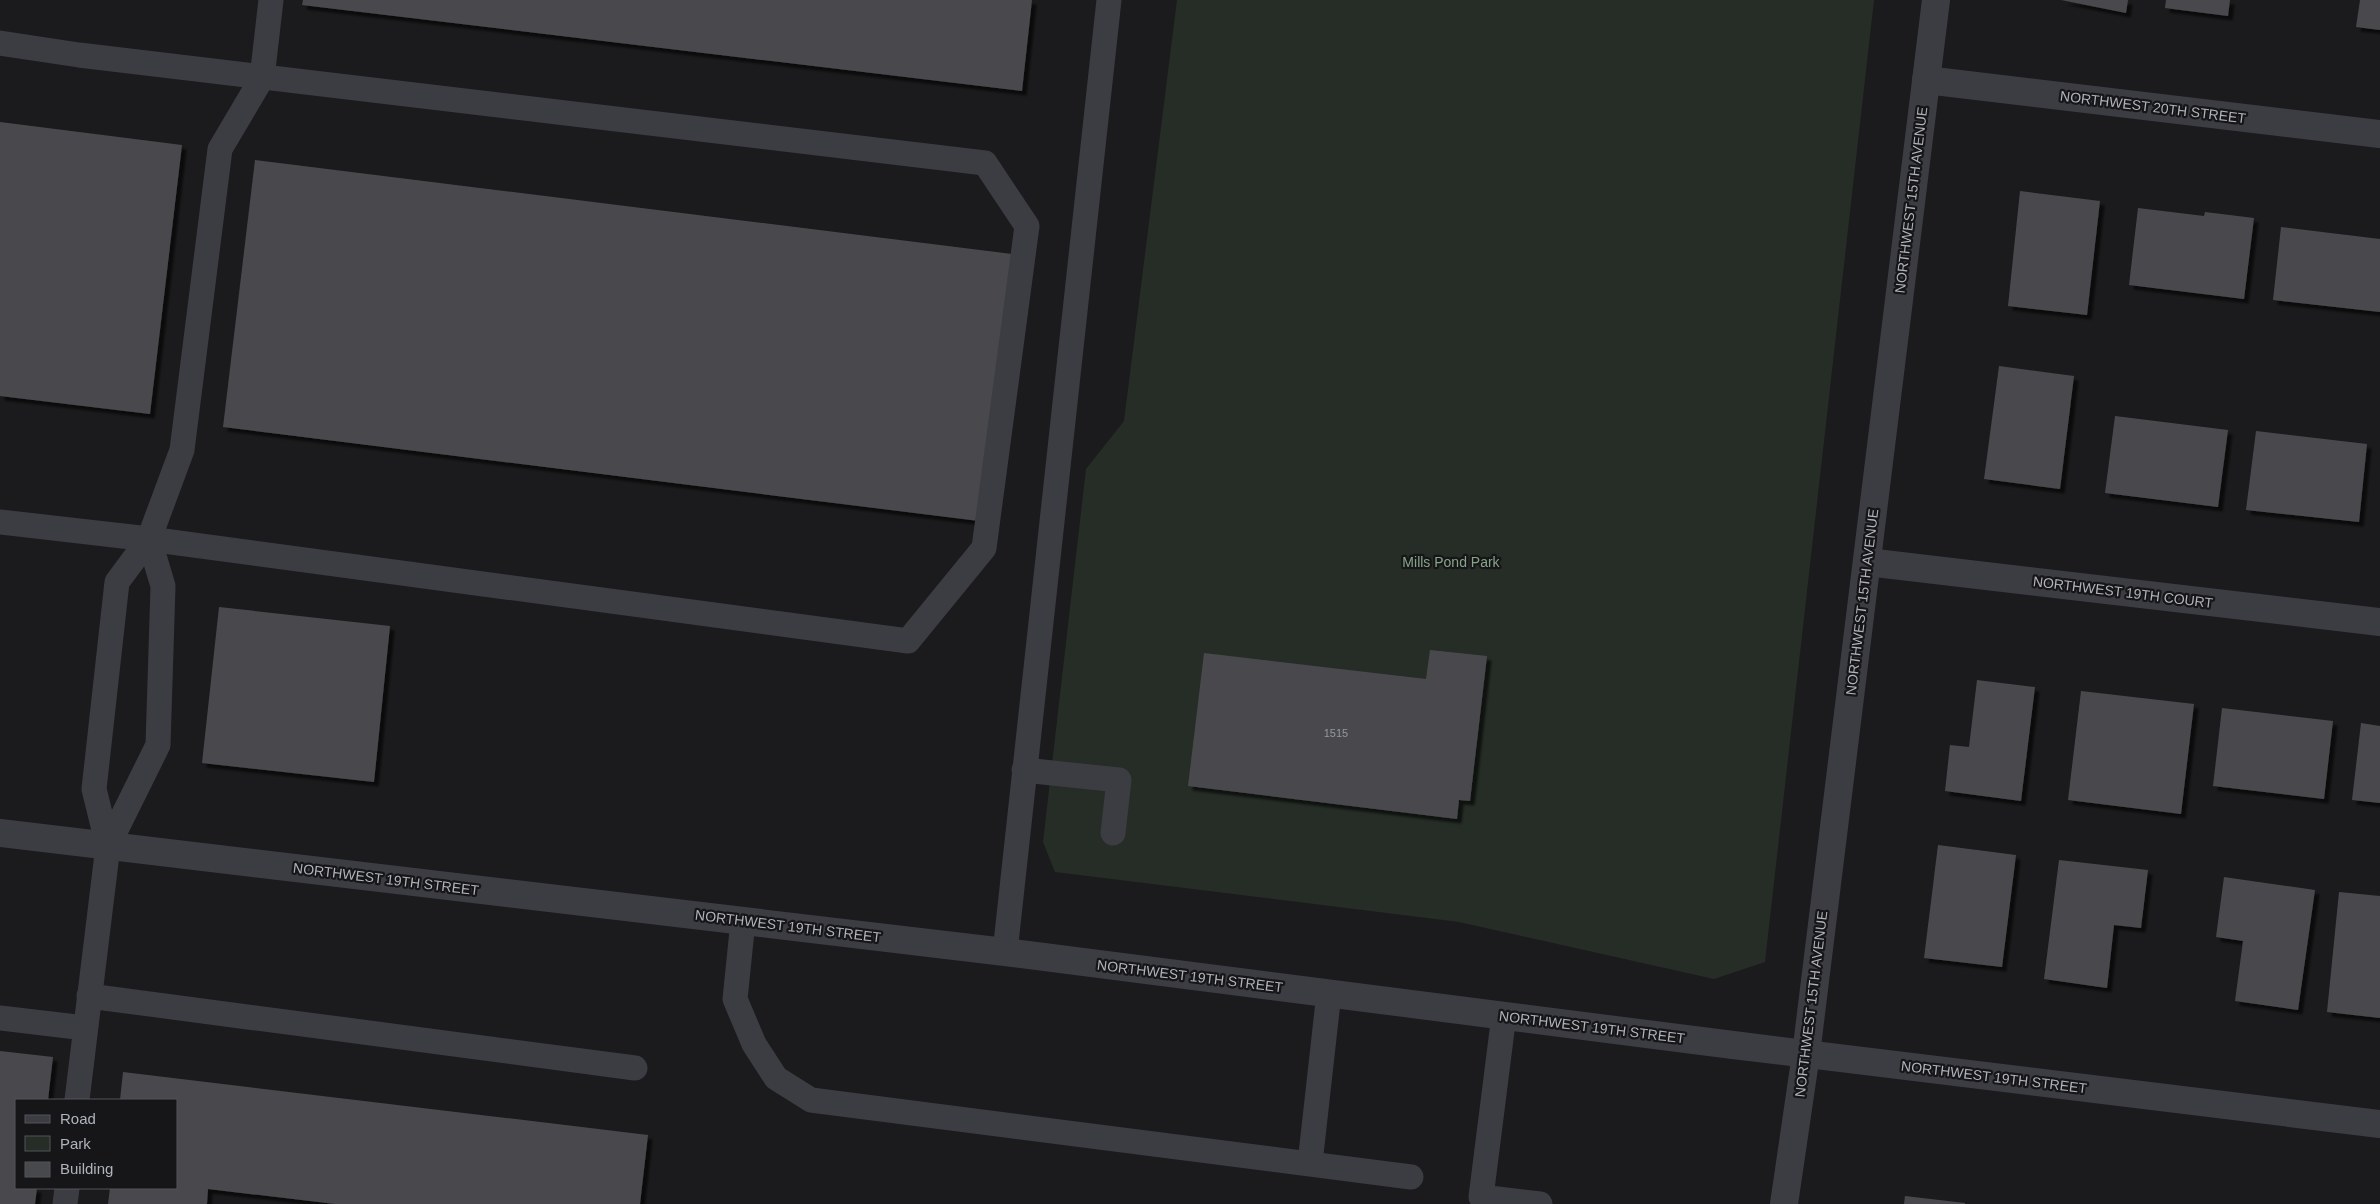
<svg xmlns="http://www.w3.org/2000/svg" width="2380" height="1204" font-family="Arial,sans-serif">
  <defs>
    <filter id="shadow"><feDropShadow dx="4.5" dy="4.5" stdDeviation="1" flood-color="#0009"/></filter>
  </defs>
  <rect width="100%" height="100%" fill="#1b1b1d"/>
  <!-- green -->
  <path fill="#252d26" d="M 1177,0 L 1874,0 L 1765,962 L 1714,979 L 1459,922 L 1055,872 L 1043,842 L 1086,469 L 1124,421 Z"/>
  <!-- building -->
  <g fill="#48494d" filter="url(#shadow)">
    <path d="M 303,0 L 1032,0 L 1022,91 L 302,5 Z"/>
    <path d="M 2061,0 L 2128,0 L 2126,13 Z"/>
    <path d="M 2166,0 L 2230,0 L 2228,16 L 2165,8 Z"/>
    <path d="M 2360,0 L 2380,0 L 2380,30 L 2356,27 Z"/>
    <path d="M 0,122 L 182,145 L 150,414 L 0,396 Z"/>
    <path d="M 255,160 L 1012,254 L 979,521 L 223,427 Z"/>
    <path d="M 2020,191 L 2100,201 L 2087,315 L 2008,306 Z"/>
    <path d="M 2138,208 L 2204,216 L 2205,212 L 2254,218 L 2244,299 L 2129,285 Z"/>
    <path d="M 2281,227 L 2380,239 L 2380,312 L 2273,300 Z"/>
    <path d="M 1999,366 L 2074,376 L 2060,489 L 1984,479 Z"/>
    <path d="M 2115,416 L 2228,430 L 2218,507 L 2105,493 Z"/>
    <path d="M 2256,431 L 2367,444 L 2359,522 L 2246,510 Z"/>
    <path d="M 219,607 L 390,626 L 374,782 L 202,763 Z"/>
    <path d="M 1430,650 L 1487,656 L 1470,801 L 1459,800 L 1457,819 L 1188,786 L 1204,653 L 1426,679 Z"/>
    <path d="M 1977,680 L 2035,687 L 2021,801 L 1945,791 L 1950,745 L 1969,747 Z"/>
    <path d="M 2081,691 L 2194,704 L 2181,814 L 2068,800 Z"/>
    <path d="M 2222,708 L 2333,721 L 2324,799 L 2213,786 Z"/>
    <path d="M 2361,723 L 2380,726 L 2380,803 L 2352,800 Z"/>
    <path d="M 1938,845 L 2016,855 L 2002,967 L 1924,958 Z"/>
    <path d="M 2059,860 L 2148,870 L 2141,928 L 2114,925 L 2107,988 L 2044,979 Z"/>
    <path d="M 2224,877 L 2315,890 L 2298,1010 L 2235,1001 L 2243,941 L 2216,937 Z"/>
    <path d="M 2339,892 L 2380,896 L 2380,1018 L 2327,1012 Z"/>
    <path d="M 0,1051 L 53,1057 L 48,1100 L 16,1100 L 16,1188 L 37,1188 L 35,1204 L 0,1204 Z"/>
    <path d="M 123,1072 L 648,1135 L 640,1204 L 335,1204 L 208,1189 L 207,1204 L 108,1204 L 110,1188 L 176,1188 L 176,1100 L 120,1100 Z"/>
    <path d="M 1905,1196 L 1965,1203 L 1965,1204 L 1904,1204 Z"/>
  </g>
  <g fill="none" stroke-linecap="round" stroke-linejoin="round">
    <!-- service -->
    <g stroke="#3c3d42" stroke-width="25">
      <path d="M 0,43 L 79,55 L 985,163 L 1027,226 L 984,548 L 908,641 L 149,539 L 0,522"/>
      <path d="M 1024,770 L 1119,780 L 1113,833"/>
      <path d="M 108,846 L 94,789 L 117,582 L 149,539 L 182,450 L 220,149 L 262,78 L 271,0"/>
      <path d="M 743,921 L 735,999 L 754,1044 L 776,1078 L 811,1100 L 1411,1177"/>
      <path d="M 1005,952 L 1109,0"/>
      <path d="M 89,996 L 635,1068"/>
      <path d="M 1504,1015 L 1481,1197 L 1540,1204"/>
      <path d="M 0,1018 L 85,1028"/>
      <path d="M 77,1100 L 108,846 L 158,745 L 163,586 L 149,539"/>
      <path d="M 1310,1163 L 1329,993"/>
      <path d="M 65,1204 L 67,1188"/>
    </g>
    <!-- minor -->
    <g stroke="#3c3d42" stroke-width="28">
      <path d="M 1926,80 L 2380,134"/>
      <path d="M 1867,562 L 2380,622"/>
      <path d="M 1806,1054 L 1936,0"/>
    </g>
    <!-- tertiary -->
    <g stroke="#3c3d42" stroke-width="28">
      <path d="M 0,833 L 1005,952 L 1733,1045 L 2380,1124"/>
      <path d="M 1784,1204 L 1806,1054"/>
    </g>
  </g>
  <g text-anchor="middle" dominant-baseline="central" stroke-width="4.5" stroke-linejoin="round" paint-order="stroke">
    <!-- number labels -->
    <g font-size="11" fill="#9598a0">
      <text x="1336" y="733">1515</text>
    </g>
    <!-- street labels -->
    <g font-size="14" fill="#afb3bb" stroke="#161618">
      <text transform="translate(2153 107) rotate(7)">NORTHWEST 20TH STREET</text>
      <text transform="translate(1911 200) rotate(-83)">NORTHWEST 15TH AVENUE</text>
      <text transform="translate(2123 592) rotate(7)">NORTHWEST 19TH COURT</text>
      <text transform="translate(1862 602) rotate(-83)">NORTHWEST 15TH AVENUE</text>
      <text transform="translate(386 879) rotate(7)">NORTHWEST 19TH STREET</text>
      <text transform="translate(788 926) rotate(7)">NORTHWEST 19TH STREET</text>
      <text transform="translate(1190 976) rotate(7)">NORTHWEST 19TH STREET</text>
      <text transform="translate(1811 1004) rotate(-83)">NORTHWEST 15TH AVENUE</text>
      <text transform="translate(1592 1027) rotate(7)">NORTHWEST 19TH STREET</text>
      <text transform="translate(1994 1077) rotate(7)">NORTHWEST 19TH STREET</text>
    </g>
    <!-- park labels -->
    <g font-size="14" fill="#87a489" stroke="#161618">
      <text x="1451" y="562">Mills Pond Park</text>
    </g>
  </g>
  <!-- legend -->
  <rect x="15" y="1099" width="162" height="90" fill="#161618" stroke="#535559"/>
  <rect x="25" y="1115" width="25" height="8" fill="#3c3d42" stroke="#535559"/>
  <text x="60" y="1124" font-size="15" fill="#afb3bb">Road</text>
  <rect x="25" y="1136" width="25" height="15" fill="#252d26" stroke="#535559"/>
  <text x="60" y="1149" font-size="15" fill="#afb3bb">Park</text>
  <rect x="25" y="1162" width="25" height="15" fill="#48494d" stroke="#535559"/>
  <text x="60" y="1174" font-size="15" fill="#afb3bb">Building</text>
</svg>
